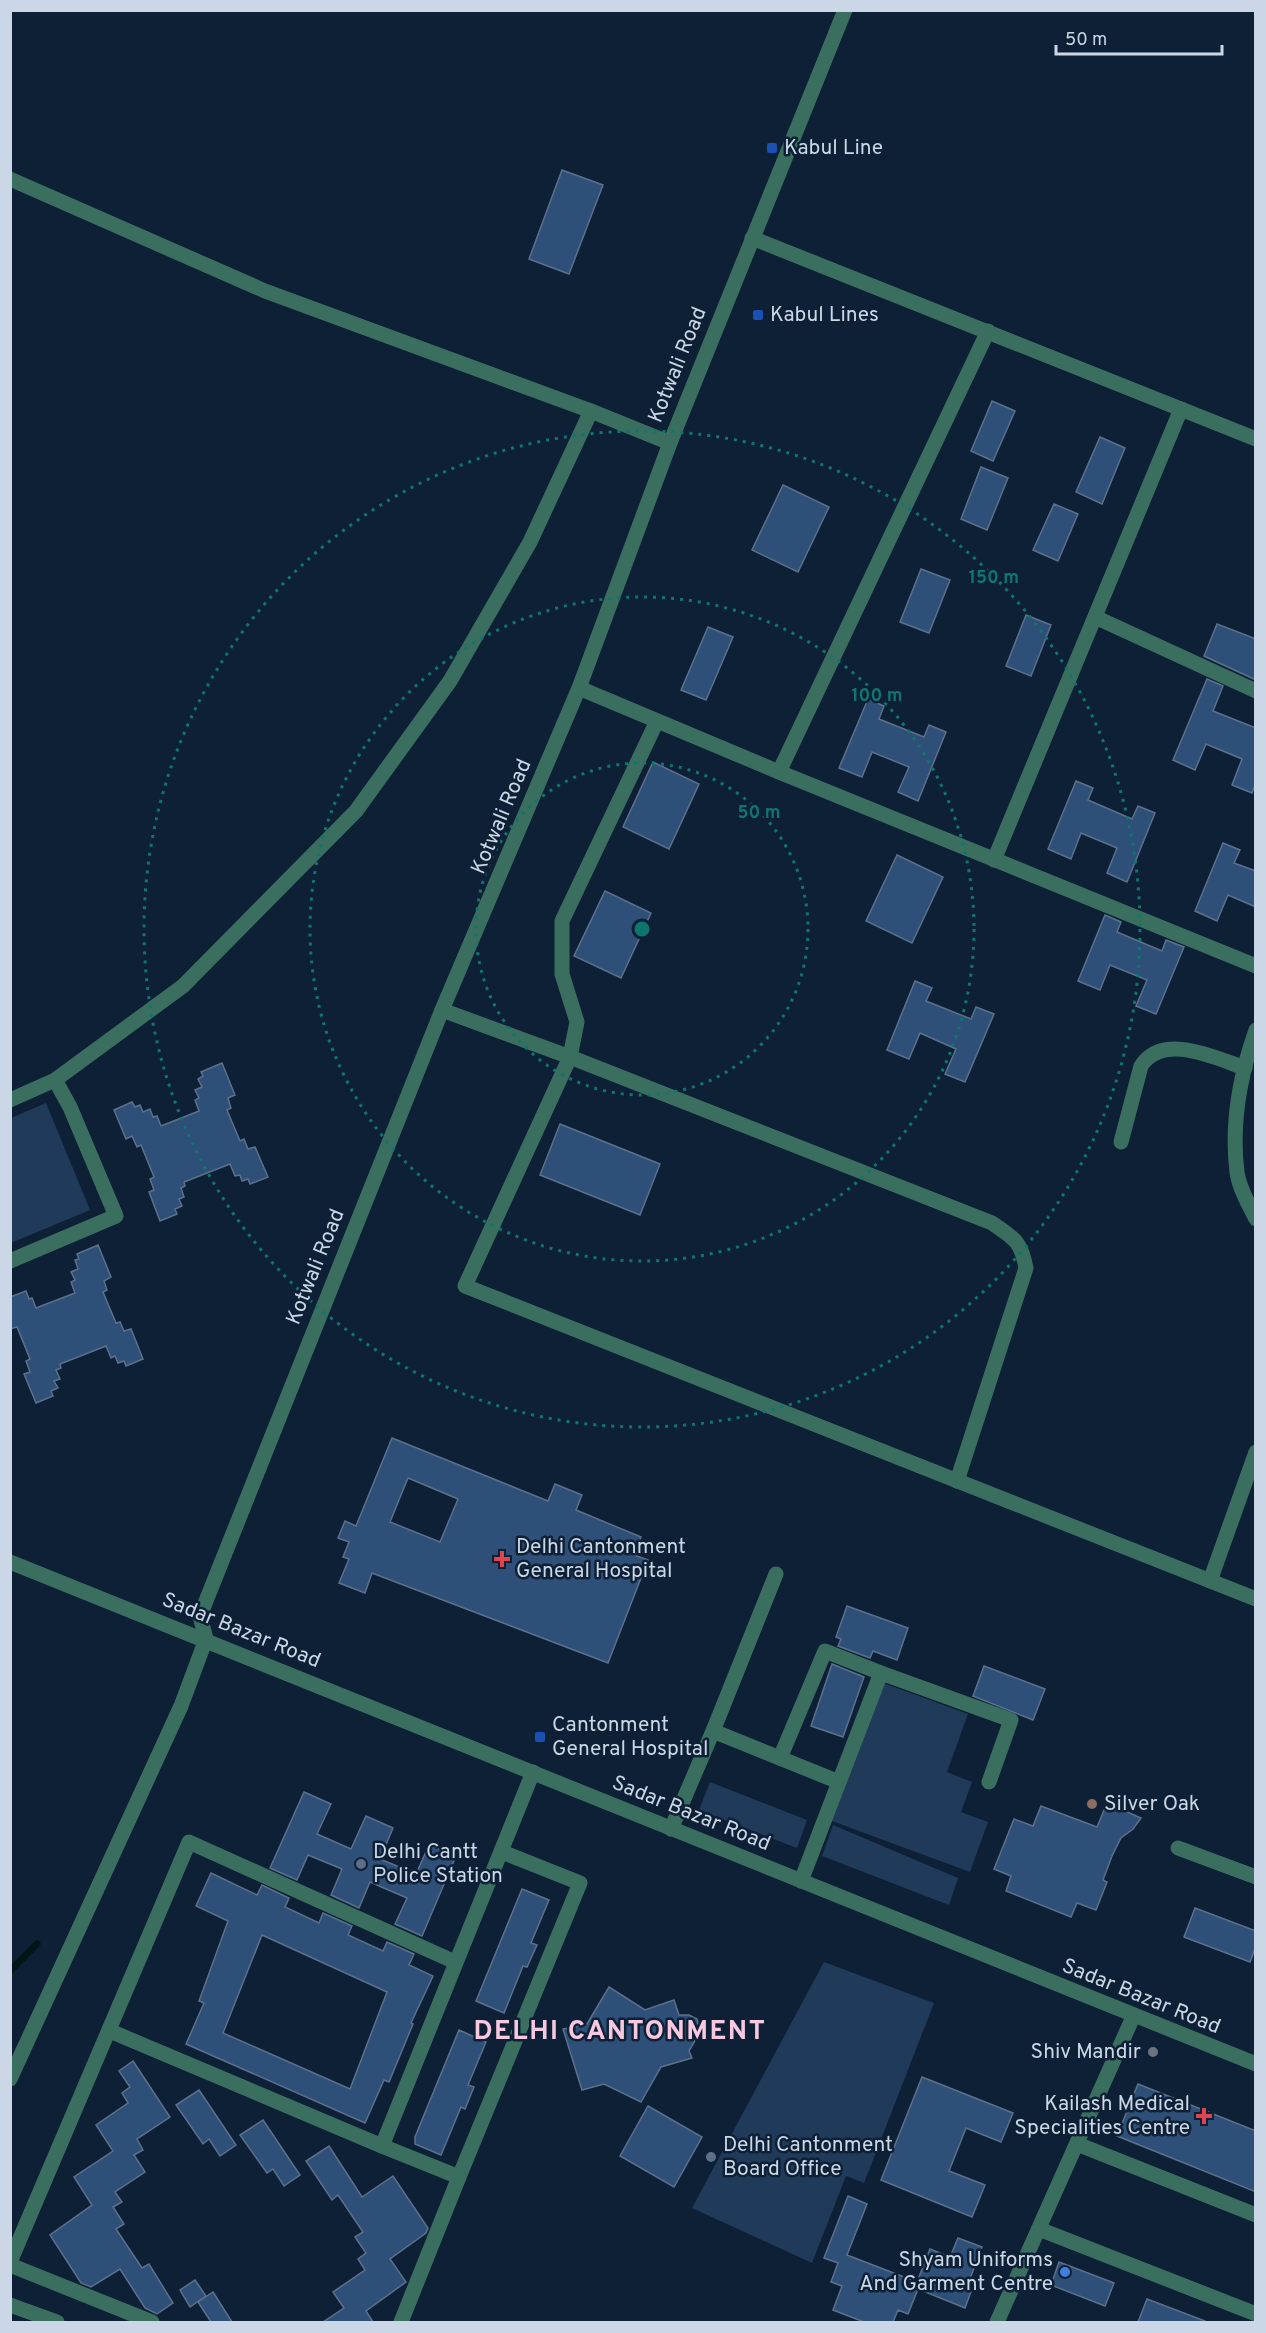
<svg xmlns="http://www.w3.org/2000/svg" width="1266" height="2333" font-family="Overpass,sans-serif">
  <rect width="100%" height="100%" fill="#0e2036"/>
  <!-- green -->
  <g fill="#203a59">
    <path d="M 46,1103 L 90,1210 L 11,1243 L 11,1118 Z"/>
    <path d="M 883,1683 L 968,1714 L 947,1772 L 972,1782 L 961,1812 L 988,1822 L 970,1872 L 832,1821 Z"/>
    <path d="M 710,1782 L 807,1820 L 797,1848 L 699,1810 Z"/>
    <path d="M 833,1825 L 958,1878 L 949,1905 L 822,1856 Z"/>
    <path d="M 824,1962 L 934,2003 L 864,2183 L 846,2176 L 812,2263 L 692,2208 Z"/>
  </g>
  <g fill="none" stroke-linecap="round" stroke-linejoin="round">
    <!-- stream -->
    <path stroke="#001518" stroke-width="7" d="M 10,1971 L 37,1944"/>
  </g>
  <!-- building -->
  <g fill="#2e5078" stroke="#5b718b" stroke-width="1.5" fill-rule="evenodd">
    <path d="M 562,170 L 603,185 L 569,274 L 529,259 Z"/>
    <path d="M 992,401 L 1015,411 L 993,461 L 971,451 Z"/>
    <path d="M 1100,437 L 1125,448 L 1102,504 L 1076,492 Z"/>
    <path d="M 981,467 L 1008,478 L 987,530 L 961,519 Z"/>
    <path d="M 783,485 L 829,507 L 798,572 L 752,550 Z"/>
    <path d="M 1054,504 L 1078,514 L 1058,561 L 1033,550 Z"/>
    <path d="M 921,569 L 950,580 L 929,633 L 900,622 Z"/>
    <path d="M 1026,615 L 1051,625 L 1031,676 L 1006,666 Z"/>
    <path d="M 1217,624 L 1256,639 L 1256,680 L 1204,656 Z"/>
    <path d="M 708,627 L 733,637 L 706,700 L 681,690 Z"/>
    <path d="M 1207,679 L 1223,686 L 1213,711 L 1256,728 L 1256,783 L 1252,793 L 1232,785 L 1242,759 L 1206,744 L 1195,770 L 1173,760 Z"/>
    <path d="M 868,699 L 884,706 L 879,719 L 924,737 L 929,725 L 946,732 L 918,801 L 898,792 L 909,767 L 872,752 L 862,777 L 839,768 Z"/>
    <path d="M 653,762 L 699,784 L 669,849 L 623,827 Z"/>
    <path d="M 1076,781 L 1093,788 L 1088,800 L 1132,819 L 1138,806 L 1155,813 L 1127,882 L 1107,873 L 1117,848 L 1081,833 L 1071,859 L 1048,849 Z"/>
    <path d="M 1223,843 L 1240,850 L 1234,863 L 1256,871 L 1256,907 L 1228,895 L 1217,921 L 1195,911 Z"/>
    <path d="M 897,855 L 943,877 L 912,943 L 866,921 Z"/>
    <path d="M 605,891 L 651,913 L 621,978 L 574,956 Z"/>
    <path d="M 1105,915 L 1121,922 L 1117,932 L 1162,951 L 1166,940 L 1184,947 L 1156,1014 L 1136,1006 L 1147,980 L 1110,965 L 1100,990 L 1078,981 Z"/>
    <path d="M 915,981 L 932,988 L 926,1001 L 971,1019 L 976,1007 L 994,1014 L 965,1082 L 945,1074 L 956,1049 L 920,1033 L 909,1059 L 887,1050 Z"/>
    <path d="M 222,1063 L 235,1095 L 228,1098 L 231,1108 L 227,1110 L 240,1141 L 244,1139 L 248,1149 L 255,1147 L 268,1177 L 250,1184 L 248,1179 L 242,1181 L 240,1175 L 235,1176 L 230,1164 L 184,1182 L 185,1186 L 181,1188 L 184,1197 L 179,1199 L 182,1206 L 175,1209 L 177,1214 L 160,1221 L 149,1192 L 154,1190 L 150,1179 L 154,1177 L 141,1145 L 137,1147 L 132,1136 L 126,1139 L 114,1110 L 132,1102 L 135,1107 L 140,1105 L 143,1112 L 150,1109 L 153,1117 L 157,1116 L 161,1126 L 199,1111 L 195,1100 L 199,1098 L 195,1090 L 202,1087 L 198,1079 L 203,1076 L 201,1072 Z"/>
    <path d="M 560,1124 L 660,1164 L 640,1215 L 540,1175 Z"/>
    <path d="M 98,1245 L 111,1277 L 104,1281 L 107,1290 L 103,1292 L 116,1323 L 120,1322 L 124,1331 L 131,1329 L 143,1359 L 126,1366 L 124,1361 L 118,1363 L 115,1356 L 111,1358 L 106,1346 L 60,1364 L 61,1368 L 56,1370 L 60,1379 L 54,1381 L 58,1388 L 51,1391 L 53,1396 L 36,1403 L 24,1374 L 30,1372 L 26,1361 L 30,1359 L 17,1327 L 10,1329 L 10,1297 L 26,1291 L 29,1299 L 32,1298 L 36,1308 L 75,1293 L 71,1282 L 75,1280 L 71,1272 L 78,1269 L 75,1260 L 79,1259 L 77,1254 Z"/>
    <path d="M 392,1438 L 548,1501 L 555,1484 L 582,1495 L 576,1510 L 641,1537 L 634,1555 L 648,1560 L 608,1663 L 372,1573 L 365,1593 L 339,1583 L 349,1559 L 343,1557 L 349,1542 L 338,1538 L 345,1521 L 356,1526 ZM 408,1478 L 458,1499 L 440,1542 L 390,1522 Z"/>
    <path d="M 847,1606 L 908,1628 L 897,1660 L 873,1651 L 870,1658 L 838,1646 L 841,1639 L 836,1637 Z"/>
    <path d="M 832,1664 L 864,1677 L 843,1737 L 811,1726 Z"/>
    <path d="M 984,1666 L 1045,1689 L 1033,1720 L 973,1696 Z"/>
    <path d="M 304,1792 L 331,1804 L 317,1834 L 351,1849 L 366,1816 L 393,1828 L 380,1859 L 416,1874 L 429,1845 L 456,1856 L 422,1936 L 395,1924 L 407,1898 L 370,1882 L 359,1908 L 331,1895 L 342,1869 L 308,1855 L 297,1880 L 270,1868 Z"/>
    <path d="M 1107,1803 L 1141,1818 L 1133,1829 L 1121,1838 L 1112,1856 L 1103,1880 L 1107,1882 L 1096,1910 L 1077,1903 L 1071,1917 L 1006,1891 L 1011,1876 L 994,1869 L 1014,1819 L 1033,1826 L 1041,1806 L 1097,1827 Z"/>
    <path d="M 211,1873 L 257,1895 L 262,1885 L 289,1898 L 285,1907 L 319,1923 L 323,1913 L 352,1926 L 348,1935 L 383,1951 L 387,1942 L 414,1954 L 409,1965 L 433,1976 L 411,2023 L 413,2024 L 389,2082 L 384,2080 L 365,2123 L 186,2044 L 204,2003 L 199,2001 L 228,1921 L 196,1906 ZM 262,1935 L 387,1992 L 350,2089 L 223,2033 Z"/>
    <path d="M 522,1889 L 549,1900 L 531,1943 L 537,1945 L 527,1967 L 523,1966 L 504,2013 L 476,2001 Z"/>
    <path d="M 1195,1908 L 1256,1931 L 1256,1946 L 1250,1962 L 1184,1937 Z"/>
    <path d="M 609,1987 L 645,2010 L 674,2000 L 679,2015 L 689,2015 L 697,2019 L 700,2032 L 689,2051 L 692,2058 L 661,2067 L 641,2102 L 604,2084 L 582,2090 L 563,2029 L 587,2024 Z"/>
    <path d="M 459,2030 L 486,2042 L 468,2085 L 474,2087 L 465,2109 L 461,2107 L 441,2155 L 415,2144 L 415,2137 Z"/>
    <path d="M 133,2061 L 170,2117 L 137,2139 L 143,2150 L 134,2155 L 145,2172 L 115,2192 L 122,2202 L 113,2207 L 124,2224 L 116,2229 L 142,2268 L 149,2264 L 173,2303 L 157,2314 L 145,2308 L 120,2269 L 91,2287 L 81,2283 L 50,2235 L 92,2205 L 74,2177 L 113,2151 L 96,2125 L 128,2103 L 122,2093 L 130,2087 L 119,2071 Z"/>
    <path d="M 922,2077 L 1013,2113 L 1001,2142 L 966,2128 L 949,2171 L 985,2185 L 972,2217 L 881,2180 Z"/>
    <path d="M 1138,2084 L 1256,2131 L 1256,2192 L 1117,2136 Z"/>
    <path d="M 199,2090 L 236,2145 L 220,2156 L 209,2139 L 203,2144 L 176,2105 Z"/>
    <path d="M 648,2106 L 702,2137 L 674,2187 L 620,2156 Z"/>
    <path d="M 263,2120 L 300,2175 L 284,2186 L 273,2169 L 267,2173 L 240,2135 Z"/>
    <path d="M 329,2146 L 362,2197 L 393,2176 L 428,2228 L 426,2233 L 390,2259 L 406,2282 L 366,2311 L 373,2322 L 323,2322 L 344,2308 L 333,2292 L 365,2270 L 358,2259 L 366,2253 L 355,2237 L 363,2232 L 338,2195 L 332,2200 L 306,2161 Z"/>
    <path d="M 848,2196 L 867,2204 L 847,2255 L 917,2282 L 930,2249 L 950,2257 L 958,2238 L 982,2247 L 968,2284 L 973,2286 L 965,2308 L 918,2289 L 908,2314 L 898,2310 L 893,2322 L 864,2322 L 833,2310 L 842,2286 L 831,2282 L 838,2263 L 824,2258 Z"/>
    <path d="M 1059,2262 L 1114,2283 L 1105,2306 L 1051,2285 Z"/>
    <path d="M 195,2280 L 206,2296 L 190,2307 L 180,2290 Z"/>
    <path d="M 213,2292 L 232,2322 L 211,2322 L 198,2302 Z"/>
    <path d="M 1147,2299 L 1205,2321 L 1205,2322 L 1138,2322 Z"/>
  </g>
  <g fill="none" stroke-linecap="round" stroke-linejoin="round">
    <!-- minor -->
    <g stroke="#3a6f60" stroke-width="15">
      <path d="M 10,179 L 265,291 L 591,411 L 670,443"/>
      <path d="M 752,238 L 1256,439"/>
      <path d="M 988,331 L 779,772 L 1256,966"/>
      <path d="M 1095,617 L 1256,691"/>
      <path d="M 579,688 L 779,772"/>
      <path d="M 657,721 L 562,921 L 562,974 L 577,1022 L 570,1057 L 465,1286 L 1256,1599"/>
      <path d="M 994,860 L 1181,409"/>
      <path d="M 442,1010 L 570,1057 L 992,1223 C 1014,1238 1021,1241 1026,1268 L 957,1481"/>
      <path d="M 1256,1030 C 1240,1075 1231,1124 1237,1172 C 1239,1188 1249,1205 1256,1219"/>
      <path d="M 10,1100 L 55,1080 L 183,986 L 356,811 L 450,681 L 530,542 L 591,411"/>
      <path d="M 1121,1142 L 1141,1066 C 1163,1032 1215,1058 1245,1068"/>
      <path d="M 10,1261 L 116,1216 L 70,1107 L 55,1080"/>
      <path d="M 10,1562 L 1256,2064"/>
      <path d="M 1210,1581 L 1256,1452"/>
      <path d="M 206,1639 L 200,1616 L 442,1010 L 579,688 L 670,443 L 845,10"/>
      <path d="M 713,1731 L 776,1574"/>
      <path d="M 780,1758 L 825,1651 L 881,1673"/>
      <path d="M 671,1829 L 713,1731 L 839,1782"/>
      <path d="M 1178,1848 L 1256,1877"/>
      <path d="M 801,1881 L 881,1673 L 1011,1720 L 989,1782"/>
      <path d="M 110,2031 L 382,2146"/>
      <path d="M 10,2079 L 181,1706 L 206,1639"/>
      <path d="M 1077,2144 L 1256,2215"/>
      <path d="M 459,2177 L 580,1883 L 502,1852"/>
      <path d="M 1039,2229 L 1256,2314"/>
      <path d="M 10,2262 L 189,1842 L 455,1962"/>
      <path d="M 10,2265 L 152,2322"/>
      <path d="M 10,2305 L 57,2322"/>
      <path d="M 401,2322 L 459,2177 L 382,2146 L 533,1772"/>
      <path d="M 997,2322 L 1133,2017"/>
    </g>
  </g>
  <!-- distance rings -->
  <g fill="none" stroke="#0f766e" stroke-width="3" stroke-dasharray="3 6">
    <circle cx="642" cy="929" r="166"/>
    <circle cx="642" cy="929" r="332"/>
    <circle cx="642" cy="929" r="498"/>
  </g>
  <!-- markers -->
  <g fill="#1a4fb4" stroke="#0e2036" stroke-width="2">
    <rect x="766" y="142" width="12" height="12" rx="3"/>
    <rect x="752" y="309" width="12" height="12" rx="3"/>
    <rect x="534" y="1731" width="12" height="12" rx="3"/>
  </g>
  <g fill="#e0444e" stroke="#0e2036" stroke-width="2">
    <path d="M499 1550h6v6h6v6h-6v6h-6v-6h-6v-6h6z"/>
    <path d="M1201 2107h6v6h6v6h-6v6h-6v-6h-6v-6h6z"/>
  </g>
  <circle fill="#8d6e63" stroke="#0e2036" stroke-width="2" cx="1092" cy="1804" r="6"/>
  <g fill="#5c6f8a" stroke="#0e2036" stroke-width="2">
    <circle cx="361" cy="1864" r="6"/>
    <circle cx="711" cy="2157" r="6"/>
  </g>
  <circle fill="#6b7280" stroke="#0e2036" stroke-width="2" cx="1153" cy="2052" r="6"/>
  <circle fill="#3f7fe0" stroke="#0e2036" stroke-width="2" cx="1065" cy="2272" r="6"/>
  <g text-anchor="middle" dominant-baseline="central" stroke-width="5" stroke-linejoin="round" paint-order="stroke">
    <!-- poi labels -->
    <g font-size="21" fill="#cbd7e6" stroke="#0e2036" text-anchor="start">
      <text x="784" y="148">Kabul Line</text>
      <text x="770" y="315">Kabul Lines</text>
      <text x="516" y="1547">Delhi Cantonment<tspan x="516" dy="24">General Hospital</tspan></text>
      <text x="552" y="1725">Cantonment<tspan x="552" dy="24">General Hospital</tspan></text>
      <text x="1104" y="1804">Silver Oak</text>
      <text x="373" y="1852">Delhi Cantt<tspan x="373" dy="24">Police Station</tspan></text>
      <text x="1141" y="2052" text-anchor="end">Shiv Mandir</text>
      <text x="1190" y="2104" text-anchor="end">Kailash Medical<tspan x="1190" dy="24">Specialities Centre</tspan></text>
      <text x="723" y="2145">Delhi Cantonment<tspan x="723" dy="24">Board Office</tspan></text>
      <text x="1053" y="2260" text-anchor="end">Shyam Uniforms<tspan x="1053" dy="24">And Garment Centre</tspan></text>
    </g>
    <!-- street labels -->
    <g font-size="21" fill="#cbd7e6" stroke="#0e2036">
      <text transform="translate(678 365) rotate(-68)">Kotwali Road</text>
      <text transform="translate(502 817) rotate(-67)">Kotwali Road</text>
      <text transform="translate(316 1267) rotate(-68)">Kotwali Road</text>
      <text transform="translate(241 1631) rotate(22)">Sadar Bazar Road</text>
      <text transform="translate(691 1814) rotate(22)">Sadar Bazar Road</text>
      <text transform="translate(1141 1997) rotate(22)">Sadar Bazar Road</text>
    </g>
    <!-- district labels -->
    <g font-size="27" font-weight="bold" letter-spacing="1.5" fill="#f7c8df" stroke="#0e2036">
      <text x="620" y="2032">DELHI CANTONMENT</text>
    </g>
  </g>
  <circle cx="642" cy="929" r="9" fill="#0f766e" stroke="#0e2036" stroke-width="3"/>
  <g font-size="18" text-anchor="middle" font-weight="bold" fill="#0f766e" stroke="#0e2036" stroke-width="5" stroke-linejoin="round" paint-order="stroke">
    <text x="994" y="583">150 m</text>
    <text x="877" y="701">100 m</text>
    <text x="759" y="818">50 m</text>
  </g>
  <!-- border -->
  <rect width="1266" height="2333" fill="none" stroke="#cbd7e6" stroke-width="24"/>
  <!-- scale -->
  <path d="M1056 45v9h166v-9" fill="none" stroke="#cbd7e6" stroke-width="3"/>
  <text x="1065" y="45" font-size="18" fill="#cbd7e6" stroke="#0e2036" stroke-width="4.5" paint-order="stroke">50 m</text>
</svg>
